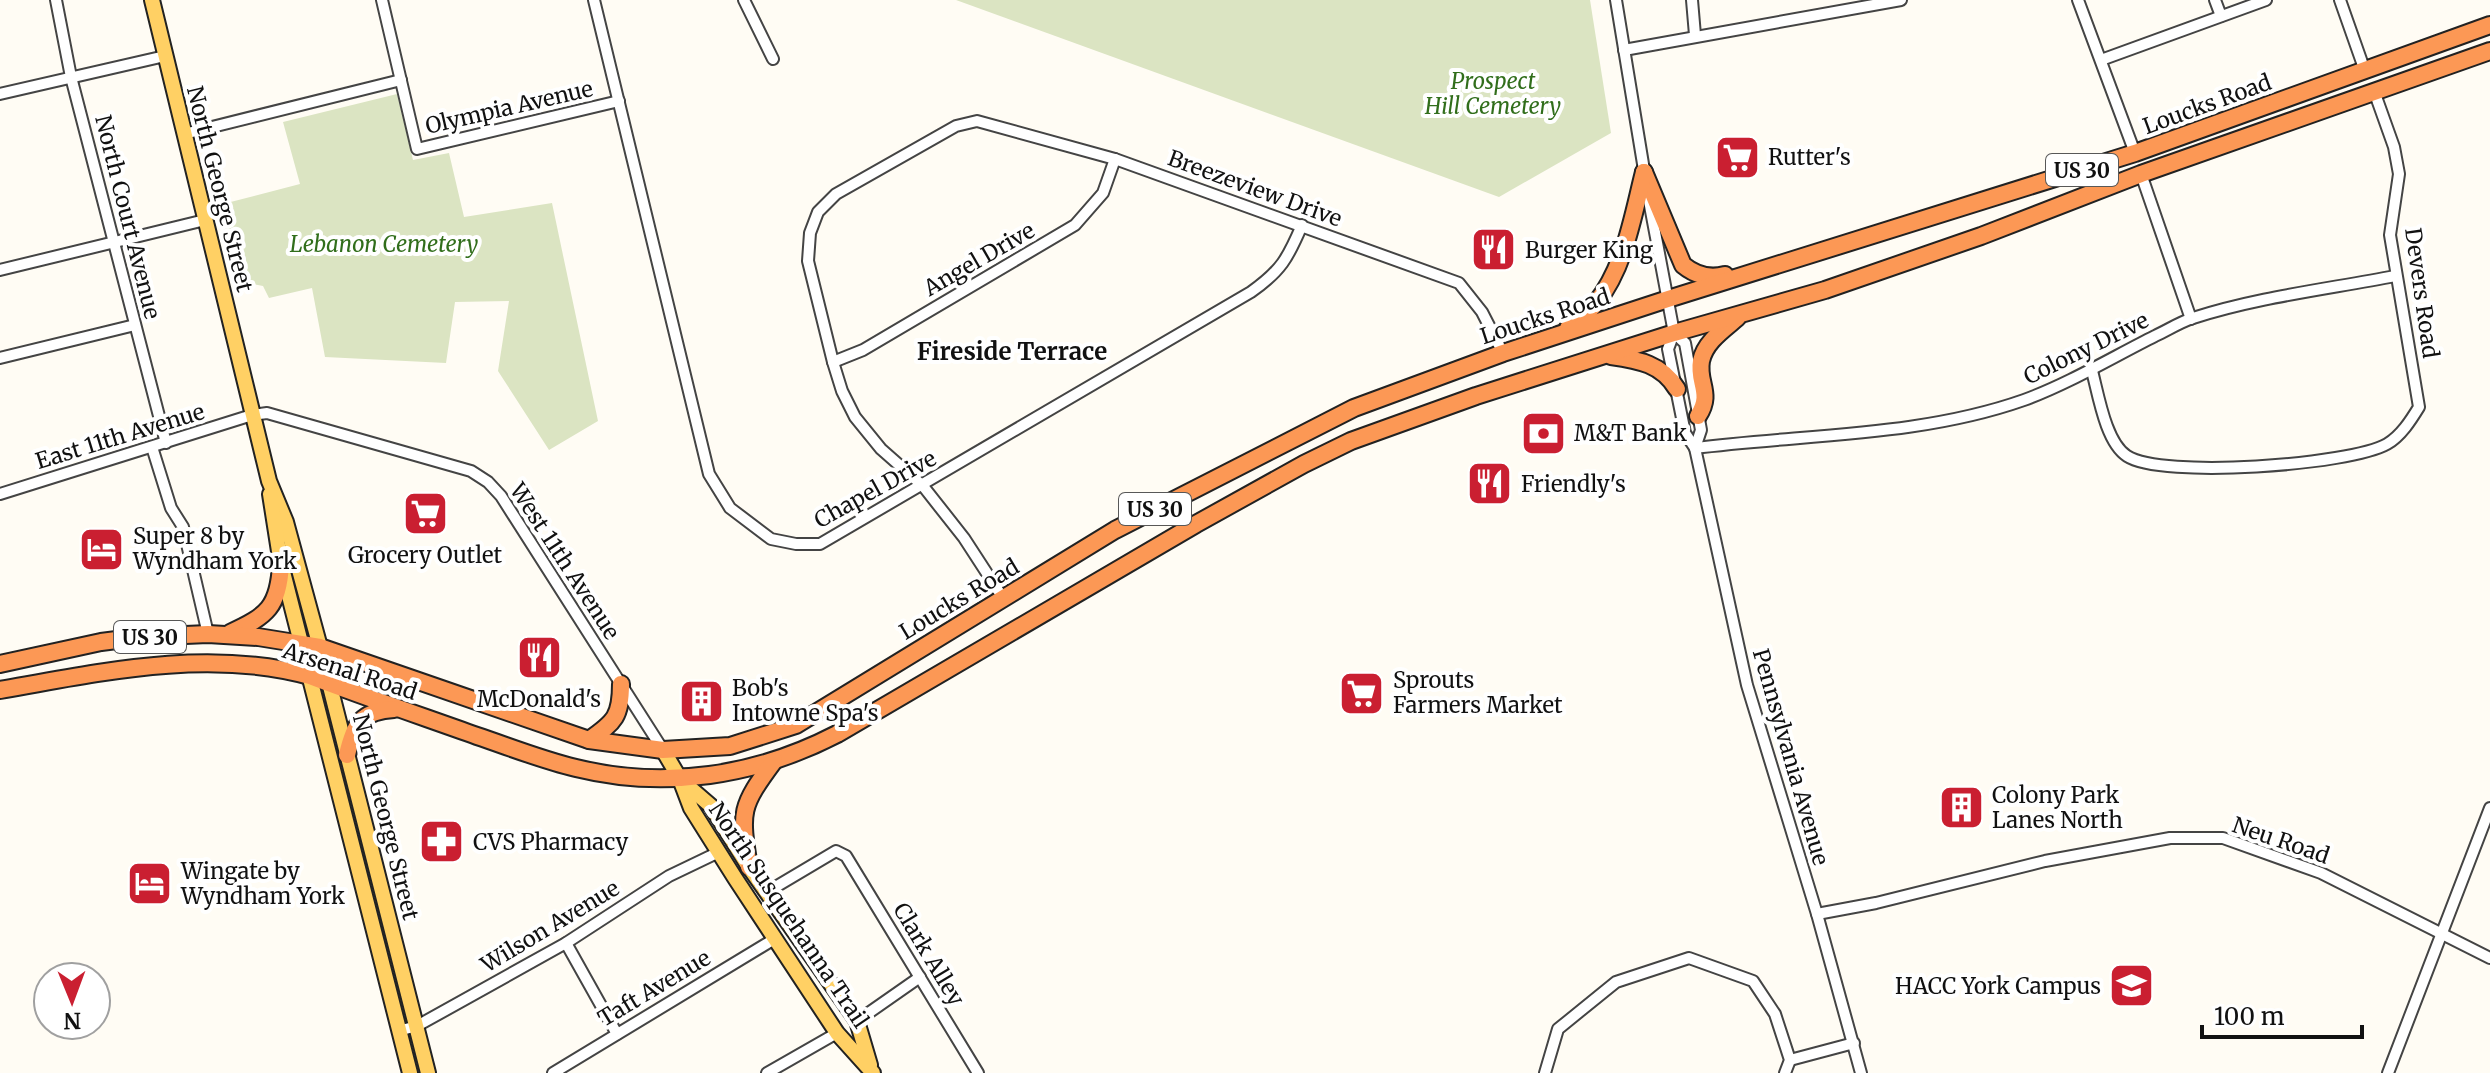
<svg xmlns="http://www.w3.org/2000/svg" width="2490" height="1073" font-family="Merriweather,serif">
  <rect width="100%" height="100%" fill="#fffcf4"/>
  <!-- cemetery -->
  <g fill="#dbe4c2">
    <path d="M 956,0 L 1590,0 L 1611,133 L 1499,197 Z"/>
    <path d="M 397,94 L 413,160 L 449,153 L 464,217 L 552,203 L 598,421 L 549,450 L 498,371 L 509,301 L 455,302 L 446,363 L 325,357 L 312,288 L 269,298 L 263,286 L 234,280 L 215,206 L 300,184 L 283,122 Z"/>
  </g>
  <g fill="none" stroke-linecap="round" stroke-linejoin="round">
    <defs>
      <g id="minor">
        <path d="M 56,0 L 71,77 L 166,443"/>
        <path d="M 382,0 L 417,149 L 619,101"/>
        <path d="M 594,0 L 709,474 L 730,508 L 771,539 L 796,544 L 820,544 L 1251,292 C 1281,271 1288,258 1302,225"/>
        <path d="M 744,0 L 773,59"/>
        <path d="M 1616,0 L 1645,176"/>
        <path d="M 1692,0 L 1695,35"/>
        <path d="M 2078,0 L 2135,153"/>
        <path d="M 2215,0 L 2221,16"/>
        <path d="M 2340,0 L 2365,71"/>
        <path d="M 1624,50 L 1901,0"/>
        <path d="M 2101,60 L 2266,0"/>
        <path d="M 0,94 L 165,56"/>
        <path d="M 184,134 L 401,80"/>
        <path d="M 2141,174 L 2191,319"/>
        <path d="M 1648,195 L 1674,333 L 1668,349 L 1685,433 L 1695,448 L 1747,685 L 1817,914 L 1861,1073"/>
        <path d="M 0,270 L 205,220"/>
        <path d="M 1674,333 L 1685,343 L 1701,430 L 1695,448"/>
        <path d="M 0,358 L 135,325"/>
        <path d="M 833,362 L 863,350 L 1075,225 L 1103,193 L 1115,159"/>
        <path d="M 2091,367 C 2098,392 2105,442 2127,456 C 2162,479 2350,465 2387,444 C 2401,436 2411,420 2419,407 L 2390,235 L 2399,174 L 2394,147 L 2374,91"/>
        <path d="M 152,447 L 171,508 L 183,527 L 208,634"/>
        <path d="M 1695,448 C 1805,434 1919,437 2024,400 C 2068,384 2113,357 2155,336 C 2168,330 2180,322 2193,318 C 2258,297 2328,289 2395,276"/>
        <path d="M 0,494 L 252,415 L 267,413 L 471,471 L 488,482 L 501,496 L 663,750"/>
        <path d="M 1003,598 L 964,538 L 923,486 L 881,449 L 855,417 L 842,391 L 833,362 L 808,261 L 810,233 L 818,212 L 836,194 L 956,126 L 977,121 L 1115,159 L 1459,283 L 1482,312 L 1503,353"/>
        <path d="M 767,892 L 836,851 L 846,856 L 978,1073"/>
        <path d="M 1817,914 L 1876,903 L 2045,861 L 2170,838 L 2223,838 L 2321,873 L 2490,958"/>
        <path d="M 566,943 L 617,1034"/>
        <path d="M 857,1021 L 920,977"/>
        <path d="M 398,1031 L 417,1026 L 566,943 L 669,876 L 719,852"/>
        <path d="M 1790,1060 L 1854,1043"/>
        <path d="M 553,1073 L 776,938"/>
        <path d="M 767,1073 L 837,1033"/>
        <path d="M 1545,1073 L 1558,1029 L 1616,982 L 1689,958 L 1753,981 L 1775,1014 L 1790,1060 L 1785,1073"/>
        <path d="M 2388,1073 L 2490,808"/>
      </g>
      <g id="major">
        <path d="M 152,0 L 269,481 L 286,522 L 320,647 L 428,1073"/>
        <path d="M 270,494 L 281,564 L 410,1073"/>
        <path d="M 663,750 L 680,779 L 691,808 L 735,878 L 837,1033 L 873,1073"/>
        <path d="M 682,781 L 711,806 L 749,867 L 857,1021 L 870,1065"/>
      </g>
      <g id="highway">
        <path d="M 1644,172 L 1683,265 C 1695,275 1710,279 1725,275"/>
        <path d="M 1568,328 C 1577,320 1589,312 1596,303 C 1625,267 1633,215 1644,172"/>
        <path d="M 1611,356 C 1639,360 1662,364 1677,389"/>
        <path d="M 1698,416 C 1713,393 1697,383 1701,361 C 1705,342 1723,330 1737,318"/>
        <path d="M 230,633 C 267,616 279,607 281,564"/>
        <path d="M 0,664 L 101,642 L 140,637 L 208,634 L 258,637 L 320,647 L 589,740 L 663,750 L 730,746 L 796,725 L 1115,530 L 1354,408 L 1503,353 L 1668,299 L 2135,153 L 2490,25"/>
        <path d="M 0,690 C 101,672 209,648 310,676 C 365,697 421,716 477,736 C 510,747 542,760 576,768 C 665,790 756,776 837,734 L 1196,524 L 1304,464 L 1351,441 L 1476,396 L 1674,333 L 1825,290 L 1981,236 L 2141,174 L 2490,51"/>
        <path d="M 589,740 C 615,722 621,716 621,684"/>
        <path d="M 347,755 C 354,724 361,711 394,709"/>
        <path d="M 749,867 C 740,811 740,807 774,761"/>
      </g>
    </defs>
    <!-- minor casing -->
    <use href="#minor" stroke="#444" stroke-width="14"/>
    <!-- major casing -->
    <use href="#major" stroke="#222" stroke-width="18"/>
    <!-- highway casing -->
    <use href="#highway" stroke="#222" stroke-width="20"/>
    <!-- minor -->
    <use href="#minor" stroke="#fff" stroke-width="10"/>
    <!-- major -->
    <use href="#major" stroke="#ffd064" stroke-width="14"/>
    <!-- highway -->
    <use href="#highway" stroke="#fc9855" stroke-width="16"/>
  </g>
  <!-- icons -->
  <defs>
    <symbol id="supermarket-square" viewBox="-11 -11 22 22"><rect x="-9" y="-9" width="18" height="18" rx="4" fill="#ca1f31" stroke="#fff"/><path d="M-6-5.5h2.5l.6 2H6L4.5 2H-2.5L-4.4-4H-6ZM-1.5 3.2a1.3 1.3 0 1 0 .1 0ZM3 3.2a1.3 1.3 0 1 0 .1 0Z" fill="#fff"/></symbol>
    <symbol id="restaurant-square" viewBox="-11 -11 22 22"><rect x="-9" y="-9" width="18" height="18" rx="4" fill="#ca1f31" stroke="#fff"/><path d="M-5-6h1v4h1v-4h1v4h1v-4h1v5L-1.5 .5V6h-2V.5L-5-1ZM5-6V6H3V1.5H1.5Q1.5-4 5-6Z" fill="#fff"/></symbol>
    <symbol id="bank-square" viewBox="-11 -11 22 22"><rect x="-9" y="-9" width="18" height="18" rx="4" fill="#ca1f31" stroke="#fff"/><path d="M-6-4H6V4H-6ZM0-2.3a2.3 2.3 0 1 0 0 4.6a2.3 2.3 0 1 0 0-4.6Z" fill="#fff"/></symbol>
    <symbol id="hotel-square" viewBox="-11 -11 22 22"><rect x="-9" y="-9" width="18" height="18" rx="4" fill="#ca1f31" stroke="#fff"/><path d="M-6-4.5h1.5V1H6V5H4.5V3h-9V5H-6ZM-4 0a1.8 1.8 0 1 1 3.6 0ZM.5 0V-2.5h3Q6-2.5 6 0Z" fill="#fff"/></symbol>
    <symbol id="building-square" viewBox="-11 -11 22 22"><rect x="-9" y="-9" width="18" height="18" rx="4" fill="#ca1f31" stroke="#fff"/><path d="M-4-6H4V6H1V3H-1V6H-4ZM-2.5-4.3h1.7v1.8h-1.7ZM.8-4.3h1.7v1.8H.8ZM-2.5-1h1.7V.8h-1.7ZM.8-1h1.7V.8H.8Z" fill="#fff"/></symbol>
    <symbol id="pharmacy-square" viewBox="-11 -11 22 22"><rect x="-9" y="-9" width="18" height="18" rx="4" fill="#ca1f31" stroke="#fff"/><path d="M-2-6h4v4h4v4h-4v4h-4v-4h-4v-4h4Z" fill="#fff"/></symbol>
    <symbol id="university-square" viewBox="-11 -11 22 22"><rect x="-9" y="-9" width="18" height="18" rx="4" fill="#ca1f31" stroke="#fff"/><path d="M0-5L7-2L0 1L-7-2ZM-4 1L0 2.5L4 1V4Q0 6-4 4Z" fill="#fff"/></symbol>
  </defs>
  <g fill-rule="evenodd">
    <use href="#supermarket-square" x="1712" y="132" width="51" height="51"/>
    <use href="#restaurant-square" x="1468" y="224" width="51" height="51"/>
    <use href="#bank-square" x="1518" y="408" width="51" height="51"/>
    <use href="#restaurant-square" x="1464" y="458" width="51" height="51"/>
    <use href="#supermarket-square" x="400" y="488" width="51" height="51"/>
    <use href="#hotel-square" x="76" y="524" width="51" height="51"/>
    <use href="#restaurant-square" x="514" y="632" width="51" height="51"/>
    <use href="#supermarket-square" x="1336" y="668" width="51" height="51"/>
    <use href="#building-square" x="676" y="676" width="51" height="51"/>
    <use href="#building-square" x="1936" y="782" width="51" height="51"/>
    <use href="#pharmacy-square" x="416" y="816" width="51" height="51"/>
    <use href="#hotel-square" x="124" y="858" width="51" height="51"/>
    <use href="#university-square" x="2106" y="960" width="51" height="51"/>
  </g>
  <g text-anchor="middle" dominant-baseline="central" stroke-width="8" stroke-linejoin="round" paint-order="stroke">
    <!-- shield labels -->
    <g fill="#fff" stroke="#585858" stroke-width="2">
      <rect x="2046" y="154" width="72" height="32" rx="6"/>
      <rect x="1119" y="493" width="72" height="32" rx="6"/>
      <rect x="114" y="621" width="72" height="32" rx="6"/>
    </g>
    <g font-size="20" font-weight="bold" fill="#111">
      <text x="2082" y="170">US 30</text>
      <text x="1155" y="509">US 30</text>
      <text x="150" y="637">US 30</text>
    </g>
    <!-- park labels -->
    <g font-size="22" font-style="italic" fill="#316e1b" stroke="#fff">
      <text x="1493" y="81">Prospect<tspan x="1493" dy="25">Hill Cemetery</tspan></text>
      <text x="384" y="244">Lebanon Cemetery</text>
    </g>
    <!-- street labels -->
    <g font-size="22" fill="#111" stroke="#fff">
      <text transform="translate(2207 104) rotate(-20)">Loucks Road</text>
      <text transform="translate(509 107) rotate(-13)">Olympia Avenue</text>
      <text transform="translate(1255 188) rotate(20)">Breezeview Drive</text>
      <text transform="translate(220 189) rotate(76)">North George Street</text>
      <text transform="translate(128 217) rotate(76)">North Court Avenue</text>
      <text transform="translate(979 259) rotate(-30)">Angel Drive</text>
      <text transform="translate(2422 293) rotate(82)">Devers Road</text>
      <text transform="translate(1545 316) rotate(-18)">Loucks Road</text>
      <text transform="translate(2086 348) rotate(-26)">Colony Drive</text>
      <text transform="translate(120 436) rotate(-17)">East 11th Avenue</text>
      <text transform="translate(875 489) rotate(-29)">Chapel Drive</text>
      <text transform="translate(565 561) rotate(57)">West 11th Avenue</text>
      <text transform="translate(959 599) rotate(-31)">Loucks Road</text>
      <text transform="translate(350 671) rotate(18)">Arsenal Road</text>
      <text transform="translate(1791 757) rotate(74)">Pennsylvania Avenue</text>
      <text transform="translate(386 817) rotate(76)">North George Street</text>
      <text transform="translate(2281 840) rotate(19)">Neu Road</text>
      <text transform="translate(789 915) rotate(56)">North Susquehanna Trail</text>
      <text transform="translate(550 926) rotate(-31)">Wilson Avenue</text>
      <text transform="translate(929 954) rotate(59)">Clark Alley</text>
      <text transform="translate(654 988) rotate(-31)">Taft Avenue</text>
    </g>
    <!-- poi labels -->
    <g font-size="22" fill="#111" stroke="#fff" text-anchor="start">
      <text x="1768" y="157">Rutter's</text>
      <text x="1525" y="250">Burger King</text>
      <text x="1574" y="433">M&amp;T Bank</text>
      <text x="1521" y="484">Friendly's</text>
      <text x="133" y="536">Super 8 by<tspan x="133" dy="25">Wyndham York</tspan></text>
      <text x="425" y="555" text-anchor="middle">Grocery Outlet</text>
      <text x="1393" y="680">Sprouts<tspan x="1393" dy="25">Farmers Market</tspan></text>
      <text x="732" y="688">Bob's<tspan x="732" dy="25">Intowne Spa's</tspan></text>
      <text x="539" y="699" text-anchor="middle">McDonald's</text>
      <text x="1992" y="795">Colony Park<tspan x="1992" dy="25">Lanes North</tspan></text>
      <text x="473" y="842">CVS Pharmacy</text>
      <text x="181" y="871">Wingate by<tspan x="181" dy="25">Wyndham York</tspan></text>
      <text x="2101" y="986" text-anchor="end">HACC York Campus</text>
    </g>
    <!-- neighbourhood labels -->
    <g font-size="24" font-weight="bold" fill="#111" stroke="#fff">
      <text x="1012" y="351">Fireside Terrace</text>
    </g>
  </g>
  <!-- north arrow -->
  <g transform="translate(72 1001) rotate(179)"><circle r="38" fill="#ffffff" stroke="#a0a0a0" stroke-width="2"/>
  <path d="M0-6L14 30L0 20L-14 30Z" fill="#ca1f31"/>
  <text y="-12" font-size="22" font-weight="bold" text-anchor="middle" fill="#111111">N</text>
  </g>
  <!-- scale -->
  <path d="M2202 1025v12h160v-12" fill="none" stroke="#111111" stroke-width="4"/>
  <text x="2214" y="1025" font-size="24" fill="#111111" stroke="#ffffff" stroke-width="6" paint-order="stroke">100 m</text>
</svg>
